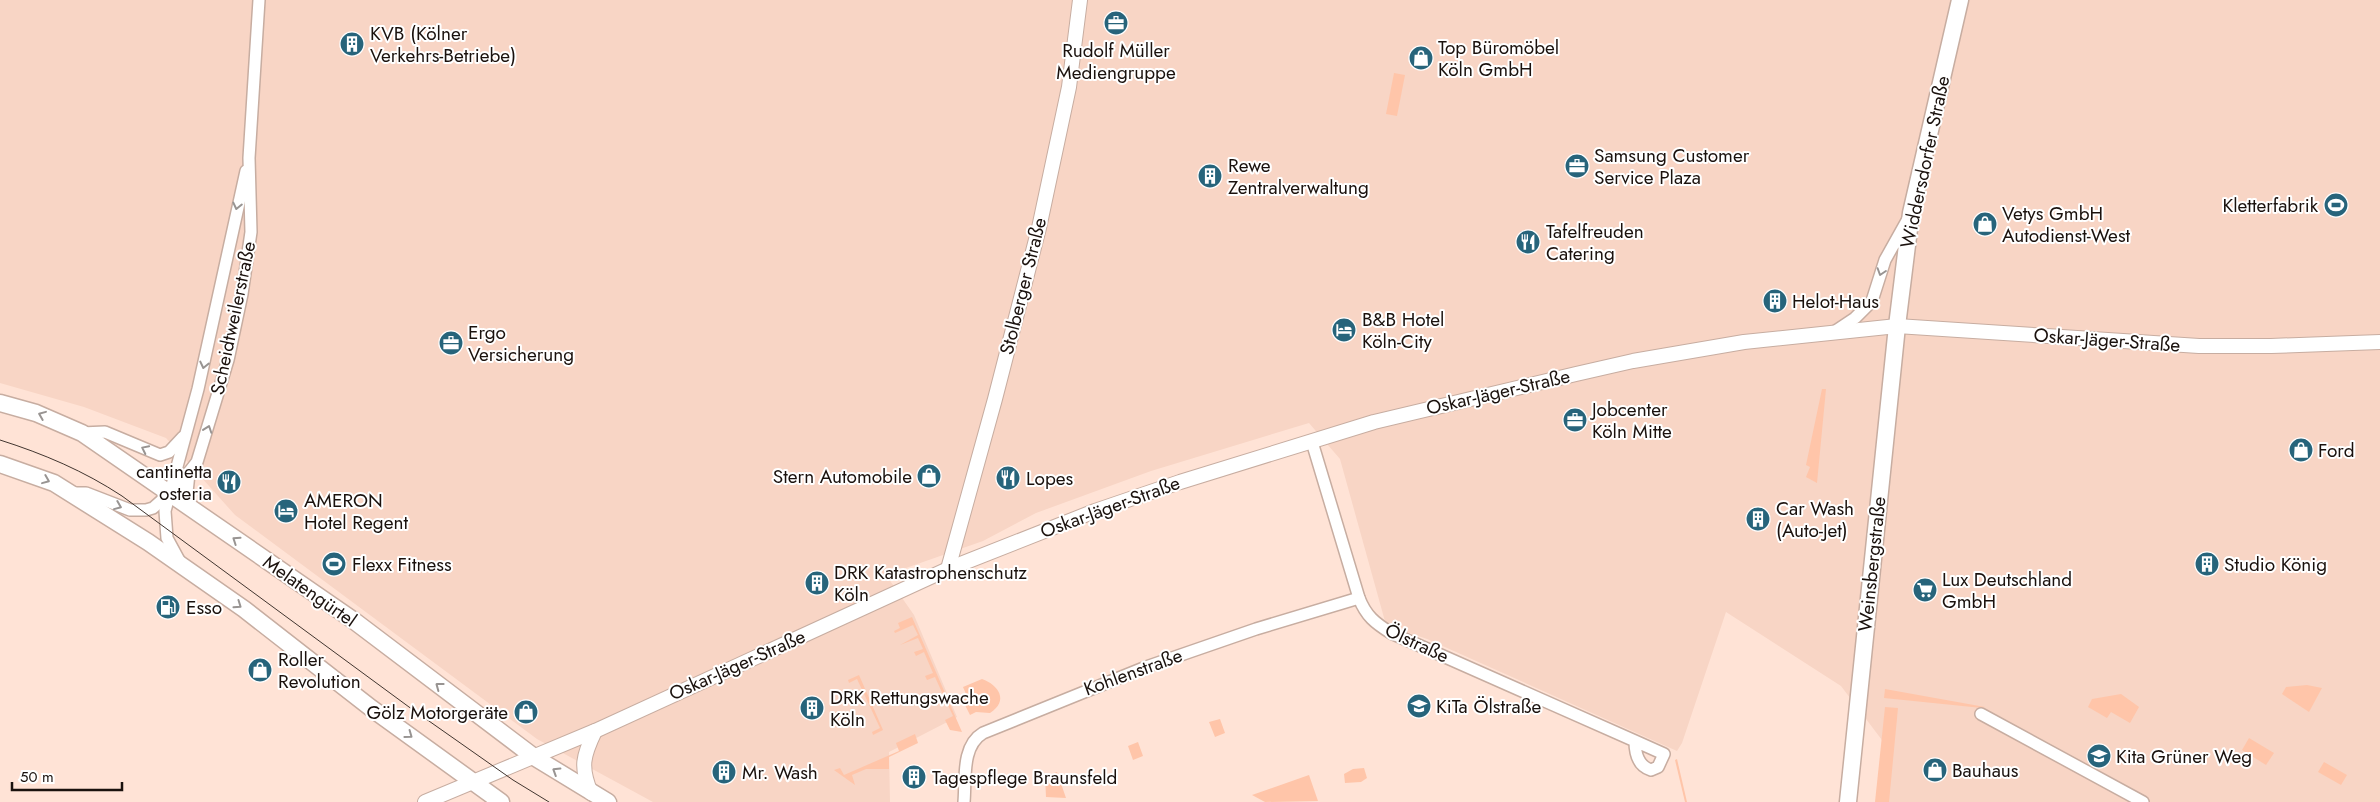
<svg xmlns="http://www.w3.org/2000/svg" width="2380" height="802" font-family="Jost,sans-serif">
  <rect width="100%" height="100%" fill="#ffe3d6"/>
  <!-- built -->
  <path fill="#f8d5c5" d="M 0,0 L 2380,0 L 2380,802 L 1881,802 L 1888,748 L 1841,686 L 1726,612 L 1682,743 L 1677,751 L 1427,639 L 1386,625 L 1340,459 L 1309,423 L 1151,471 L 1036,513 L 983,541 L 886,575 L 914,615 L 957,717 L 889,752 L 890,802 L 653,802 L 537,739 L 235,515 L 166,438 L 84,407 L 0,383 Z"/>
  <!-- green -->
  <g fill="#ffc5a9">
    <path d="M 1394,73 L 1405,75 L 1397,116 L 1386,114 Z"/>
    <path d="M 1822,389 L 1826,389 L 1817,483 L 1806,477 L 1810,467 L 1806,465 Z"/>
    <path d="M 912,617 L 962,732 L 950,730 L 945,720 L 953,716 L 946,701 L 938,705 L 937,701 L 944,697 L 935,677 L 927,680 L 925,676 L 933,673 L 924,652 L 916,656 L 914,652 L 923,649 L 918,638 L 900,645 L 918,635 L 913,625 L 895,633 L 894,631 L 900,628 L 898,623 Z"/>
    <path d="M 859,675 L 883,730 L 873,735 L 872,732 L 880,728 L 857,679 L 849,683 L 848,680 Z"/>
    <path d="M 982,679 C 999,685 1009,701 990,713 L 976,712 L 970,715 L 962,699 L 966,694 L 963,687 Z"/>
    <path d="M 2307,685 L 2322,688 L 2309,712 L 2282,694 L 2286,687 Z"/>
    <path d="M 1885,689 L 1985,707 L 1982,708 L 1884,698 Z"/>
    <path d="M 2121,694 L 2139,707 L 2130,723 L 2111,712 L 2107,718 L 2088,707 L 2092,699 Z"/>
    <path d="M 1885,707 L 1898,708 L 1889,802 L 1875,802 Z"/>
    <path d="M 1220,719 L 1225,733 L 1215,737 L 1209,722 Z"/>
    <path d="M 915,734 L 918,743 L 889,757 L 889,769 L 866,769 L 852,775 L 855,785 L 834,770 L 840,768 L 844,775 L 899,751 L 896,743 Z"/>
    <path d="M 2249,738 L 2274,753 L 2266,765 L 2242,750 Z"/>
    <path d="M 1138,742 L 1143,756 L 1133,760 L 1128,746 Z"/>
    <path d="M 1677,759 L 1687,802 L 1685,802 L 1675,760 Z"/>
    <path d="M 2324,762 L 2347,775 L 2341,785 L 2318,772 Z"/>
    <path d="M 1364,768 L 1367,778 L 1361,782 L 1345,783 L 1344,774 L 1353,769 Z"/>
    <path d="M 1057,772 L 1066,798 L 1046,797 L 1045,776 Z"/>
    <path d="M 1309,775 L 1318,801 L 1265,802 L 1252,795 Z"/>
  </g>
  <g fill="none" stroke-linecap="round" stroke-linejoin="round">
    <defs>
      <g id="minor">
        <path d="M 1834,332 L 1855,318 L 1872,301 L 1885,260 L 1908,219"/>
        <path d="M 82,433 L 105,432 L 160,455 L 169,452 L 183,437"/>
        <path d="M 1312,442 L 1359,598 C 1366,616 1375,623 1391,633 L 1635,741 L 1664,754 L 1658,767 L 1651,770 C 1638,766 1635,753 1635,741"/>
        <path d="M 189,474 L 187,492 L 192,511"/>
        <path d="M 72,493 L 86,493 L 130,510 L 146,510 L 153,508 L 179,485 L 197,462 L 228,360 L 242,294 L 251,232 L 249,158 L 259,0"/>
        <path d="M 180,562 L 167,538 L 165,511 L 198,389 L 246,171"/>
        <path d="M 1981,714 L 2143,802"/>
        <path d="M 964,802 C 966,780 961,746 983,733 L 1146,667 L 1256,629 L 1359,598"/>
      </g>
      <g id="tertiary">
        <path d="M 948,569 L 995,399 L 1039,228 L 1069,87 L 1080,0"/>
        <path d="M 591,793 C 580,767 583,756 595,731"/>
        <path d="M 425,802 L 595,731 L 948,569 L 1095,511 L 1180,482 L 1374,422 L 1576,374 L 1633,361 L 1744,342 L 1897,326 L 2199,346 L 2271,346 L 2380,342"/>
      </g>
      <g id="secondary">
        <path d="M 0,403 L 36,413 L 82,433 L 353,620 L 534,757 L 608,802"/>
        <path d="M 0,464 L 54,483 L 148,542 L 244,609 L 371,708 L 501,802"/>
        <path d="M 1848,802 L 1897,326 L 1911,213 L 1960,0"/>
      </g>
    </defs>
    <!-- minor casing -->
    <use href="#minor" stroke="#c7ada1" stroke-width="14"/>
    <!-- tertiary casing -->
    <use href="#tertiary" stroke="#c7ada1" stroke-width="16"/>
    <!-- secondary casing -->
    <use href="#secondary" stroke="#c7ada1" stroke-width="19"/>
    <!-- minor -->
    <use href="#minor" stroke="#fff" stroke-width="11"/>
    <!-- tertiary -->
    <use href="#tertiary" stroke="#fff" stroke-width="14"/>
    <!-- secondary -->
    <use href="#secondary" stroke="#fff" stroke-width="16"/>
    <!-- tram -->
    <path stroke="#41352f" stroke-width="1" d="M 0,440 C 44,454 84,471 122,496 L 409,707 L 513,780 L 549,802"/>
  </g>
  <!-- one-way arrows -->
  <defs><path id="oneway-chevron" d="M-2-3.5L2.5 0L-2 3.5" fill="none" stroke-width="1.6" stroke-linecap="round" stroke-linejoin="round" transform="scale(1.25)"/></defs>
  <g stroke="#989492">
    <use href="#oneway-chevron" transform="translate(237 206) rotate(103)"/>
    <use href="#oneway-chevron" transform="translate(1881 272) rotate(108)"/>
    <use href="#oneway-chevron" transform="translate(204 365) rotate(103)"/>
    <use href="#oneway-chevron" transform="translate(42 415) rotate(-158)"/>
    <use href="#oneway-chevron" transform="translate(208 429) rotate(-71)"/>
    <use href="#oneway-chevron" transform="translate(145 449) rotate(-154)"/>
    <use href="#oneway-chevron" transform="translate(46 480) rotate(22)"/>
    <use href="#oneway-chevron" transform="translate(118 506) rotate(22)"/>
    <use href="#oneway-chevron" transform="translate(236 540) rotate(-146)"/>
    <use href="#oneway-chevron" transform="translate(238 605) rotate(35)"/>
    <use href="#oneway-chevron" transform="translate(439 686) rotate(-143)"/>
    <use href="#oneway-chevron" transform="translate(409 735) rotate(36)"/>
    <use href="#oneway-chevron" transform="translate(556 771) rotate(-148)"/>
  </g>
  <!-- icons -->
  <defs>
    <symbol id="office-disc" viewBox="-11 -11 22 22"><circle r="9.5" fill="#27647b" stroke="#fff"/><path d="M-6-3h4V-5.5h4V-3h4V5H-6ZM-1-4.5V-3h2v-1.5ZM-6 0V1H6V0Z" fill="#fff"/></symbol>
    <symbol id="building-disc" viewBox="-11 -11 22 22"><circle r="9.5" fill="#27647b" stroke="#fff"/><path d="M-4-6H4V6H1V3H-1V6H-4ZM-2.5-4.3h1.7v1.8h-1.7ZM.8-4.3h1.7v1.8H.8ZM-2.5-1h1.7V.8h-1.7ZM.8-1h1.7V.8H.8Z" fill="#fff"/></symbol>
    <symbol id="shop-disc" viewBox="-11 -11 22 22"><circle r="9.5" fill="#27647b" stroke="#fff"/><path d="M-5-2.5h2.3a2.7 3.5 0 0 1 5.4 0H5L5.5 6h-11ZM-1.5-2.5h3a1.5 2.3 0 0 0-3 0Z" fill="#fff"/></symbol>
    <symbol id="stadium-disc" viewBox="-11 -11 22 22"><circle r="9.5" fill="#27647b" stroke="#fff"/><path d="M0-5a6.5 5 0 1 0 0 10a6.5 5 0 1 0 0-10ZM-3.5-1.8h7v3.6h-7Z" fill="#fff"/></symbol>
    <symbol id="restaurant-disc" viewBox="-11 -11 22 22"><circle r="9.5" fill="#27647b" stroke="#fff"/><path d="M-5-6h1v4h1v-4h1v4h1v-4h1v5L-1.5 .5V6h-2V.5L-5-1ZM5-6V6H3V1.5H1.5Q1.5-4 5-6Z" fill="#fff"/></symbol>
    <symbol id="hotel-disc" viewBox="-11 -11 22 22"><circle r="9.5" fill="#27647b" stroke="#fff"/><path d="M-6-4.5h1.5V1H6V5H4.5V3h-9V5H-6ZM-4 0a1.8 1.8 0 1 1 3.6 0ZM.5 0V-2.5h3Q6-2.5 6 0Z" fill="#fff"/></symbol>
    <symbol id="supermarket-disc" viewBox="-11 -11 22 22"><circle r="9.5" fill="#27647b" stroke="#fff"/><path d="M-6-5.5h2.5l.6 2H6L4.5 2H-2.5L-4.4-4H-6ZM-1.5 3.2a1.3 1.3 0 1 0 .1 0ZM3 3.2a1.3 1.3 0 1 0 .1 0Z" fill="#fff"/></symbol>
    <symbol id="fuel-disc" viewBox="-11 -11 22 22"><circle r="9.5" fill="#27647b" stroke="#fff"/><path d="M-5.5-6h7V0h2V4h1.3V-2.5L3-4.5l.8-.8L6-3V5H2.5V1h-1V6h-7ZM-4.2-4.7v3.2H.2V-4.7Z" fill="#fff"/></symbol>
    <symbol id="school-disc" viewBox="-11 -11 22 22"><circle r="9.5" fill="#27647b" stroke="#fff"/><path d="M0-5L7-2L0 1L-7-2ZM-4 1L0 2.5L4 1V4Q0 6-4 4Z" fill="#fff"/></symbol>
  </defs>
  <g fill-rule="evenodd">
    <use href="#office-disc" x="1102" y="9" width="28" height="28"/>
    <use href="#building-disc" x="338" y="30" width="28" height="28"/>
    <use href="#shop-disc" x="1407" y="44" width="28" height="28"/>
    <use href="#office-disc" x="1563" y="152" width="28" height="28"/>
    <use href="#building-disc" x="1196" y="162" width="28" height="28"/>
    <use href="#stadium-disc" x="2322" y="191" width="28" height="28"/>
    <use href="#shop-disc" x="1971" y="210" width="28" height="28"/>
    <use href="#restaurant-disc" x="1514" y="228" width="28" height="28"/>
    <use href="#building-disc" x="1761" y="287" width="28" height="28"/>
    <use href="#hotel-disc" x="1330" y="316" width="28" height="28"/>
    <use href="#office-disc" x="437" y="329" width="28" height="28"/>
    <use href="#office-disc" x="1561" y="406" width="28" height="28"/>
    <use href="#shop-disc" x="2287" y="436" width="28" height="28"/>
    <use href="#shop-disc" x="915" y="462" width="28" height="28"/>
    <use href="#restaurant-disc" x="994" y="464" width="28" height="28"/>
    <use href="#restaurant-disc" x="215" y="468" width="28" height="28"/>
    <use href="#hotel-disc" x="272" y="497" width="28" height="28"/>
    <use href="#building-disc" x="1744" y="505" width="28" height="28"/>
    <use href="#stadium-disc" x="320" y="550" width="28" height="28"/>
    <use href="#building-disc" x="2193" y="550" width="28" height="28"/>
    <use href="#building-disc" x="803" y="569" width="28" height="28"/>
    <use href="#supermarket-disc" x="1911" y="576" width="28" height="28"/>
    <use href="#fuel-disc" x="154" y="593" width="28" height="28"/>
    <use href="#shop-disc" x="246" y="656" width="28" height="28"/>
    <use href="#school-disc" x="1405" y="692" width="28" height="28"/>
    <use href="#building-disc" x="798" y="694" width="28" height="28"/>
    <use href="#shop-disc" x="512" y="698" width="28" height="28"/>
    <use href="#school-disc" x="2085" y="742" width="28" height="28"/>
    <use href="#shop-disc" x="1921" y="756" width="28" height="28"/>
    <use href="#building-disc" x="710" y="758" width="28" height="28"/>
    <use href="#building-disc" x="900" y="763" width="28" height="28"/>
  </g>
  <g text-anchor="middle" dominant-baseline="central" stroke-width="4" stroke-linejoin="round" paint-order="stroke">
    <!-- poi labels -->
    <g font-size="19" fill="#1a110d" stroke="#fff" text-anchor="start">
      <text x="370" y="33">KVB (Kölner<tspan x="370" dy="22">Verkehrs-Betriebe)</tspan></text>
      <text x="1438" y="47">Top Büromöbel<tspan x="1438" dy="22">Köln GmbH</tspan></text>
      <text x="1116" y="50" text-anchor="middle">Rudolf Müller<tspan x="1116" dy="22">Mediengruppe</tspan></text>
      <text x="1594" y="155">Samsung Customer<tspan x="1594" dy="22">Service Plaza</tspan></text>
      <text x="1228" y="165">Rewe<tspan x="1228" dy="22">Zentralverwaltung</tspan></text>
      <text x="2318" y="205" text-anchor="end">Kletterfabrik</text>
      <text x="2002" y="213">Vetys GmbH<tspan x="2002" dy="22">Autodienst-West</tspan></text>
      <text x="1546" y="231">Tafelfreuden<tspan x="1546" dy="22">Catering</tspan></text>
      <text x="1792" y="301">Helot-Haus</text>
      <text x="1362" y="319">B&amp;B Hotel<tspan x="1362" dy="22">Köln-City</tspan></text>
      <text x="468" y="332">Ergo<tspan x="468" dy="22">Versicherung</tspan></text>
      <text x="1592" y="409">Jobcenter<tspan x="1592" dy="22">Köln Mitte</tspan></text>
      <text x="2318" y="450">Ford</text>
      <text x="212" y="471" text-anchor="end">cantinetta<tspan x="212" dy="22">osteria</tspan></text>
      <text x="912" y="476" text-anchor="end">Stern Automobile</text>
      <text x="1026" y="478">Lopes</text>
      <text x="304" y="500">AMERON<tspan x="304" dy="22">Hotel Regent</tspan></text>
      <text x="1776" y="508">Car Wash<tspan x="1776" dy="22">(Auto-Jet)</tspan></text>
      <text x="352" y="564">Flexx Fitness</text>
      <text x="2224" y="564">Studio König</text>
      <text x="834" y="572">DRK Katastrophenschutz<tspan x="834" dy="22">Köln</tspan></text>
      <text x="1942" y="579">Lux Deutschland<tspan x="1942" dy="22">GmbH</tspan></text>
      <text x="186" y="607">Esso</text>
      <text x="278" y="659">Roller<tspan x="278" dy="22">Revolution</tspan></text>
      <text x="830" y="697">DRK Rettungswache<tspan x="830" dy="22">Köln</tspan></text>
      <text x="1436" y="706">KiTa Ölstraße</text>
      <text x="508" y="712" text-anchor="end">Gölz Motorgeräte</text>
      <text x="2116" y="756">Kita Grüner Weg</text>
      <text x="1952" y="770">Bauhaus</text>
      <text x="742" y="772">Mr. Wash</text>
      <text x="932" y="777">Tagespflege Braunsfeld</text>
    </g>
    <!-- street labels -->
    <g font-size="19" fill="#1a110d" stroke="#fff">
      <text transform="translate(1925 162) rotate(-78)">Widdersdorfer Straße</text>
      <text transform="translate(1023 286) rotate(-76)">Stolberger Straße</text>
      <text transform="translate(233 318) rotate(-78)">Scheidtweilerstraße</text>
      <text transform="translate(2107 340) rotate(4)">Oskar-Jäger-Straße</text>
      <text transform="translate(1498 392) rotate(-13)">Oskar-Jäger-Straße</text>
      <text transform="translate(1110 507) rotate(-20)">Oskar-Jäger-Straße</text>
      <text transform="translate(1872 564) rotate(-84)">Weinsbergstraße</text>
      <text transform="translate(310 591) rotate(35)">Melatengürtel</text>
      <text transform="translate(1417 643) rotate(25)">Ölstraße</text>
      <text transform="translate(737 665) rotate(-24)">Oskar-Jäger-Straße</text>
      <text transform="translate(1133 672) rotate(-20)">Kohlenstraße</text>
    </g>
  </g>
  <!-- scale -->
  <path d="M12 782v8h110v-8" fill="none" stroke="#1a110d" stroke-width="2.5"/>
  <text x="20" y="782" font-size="15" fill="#1a110d" stroke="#ffffff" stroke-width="4" paint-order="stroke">50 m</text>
</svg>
